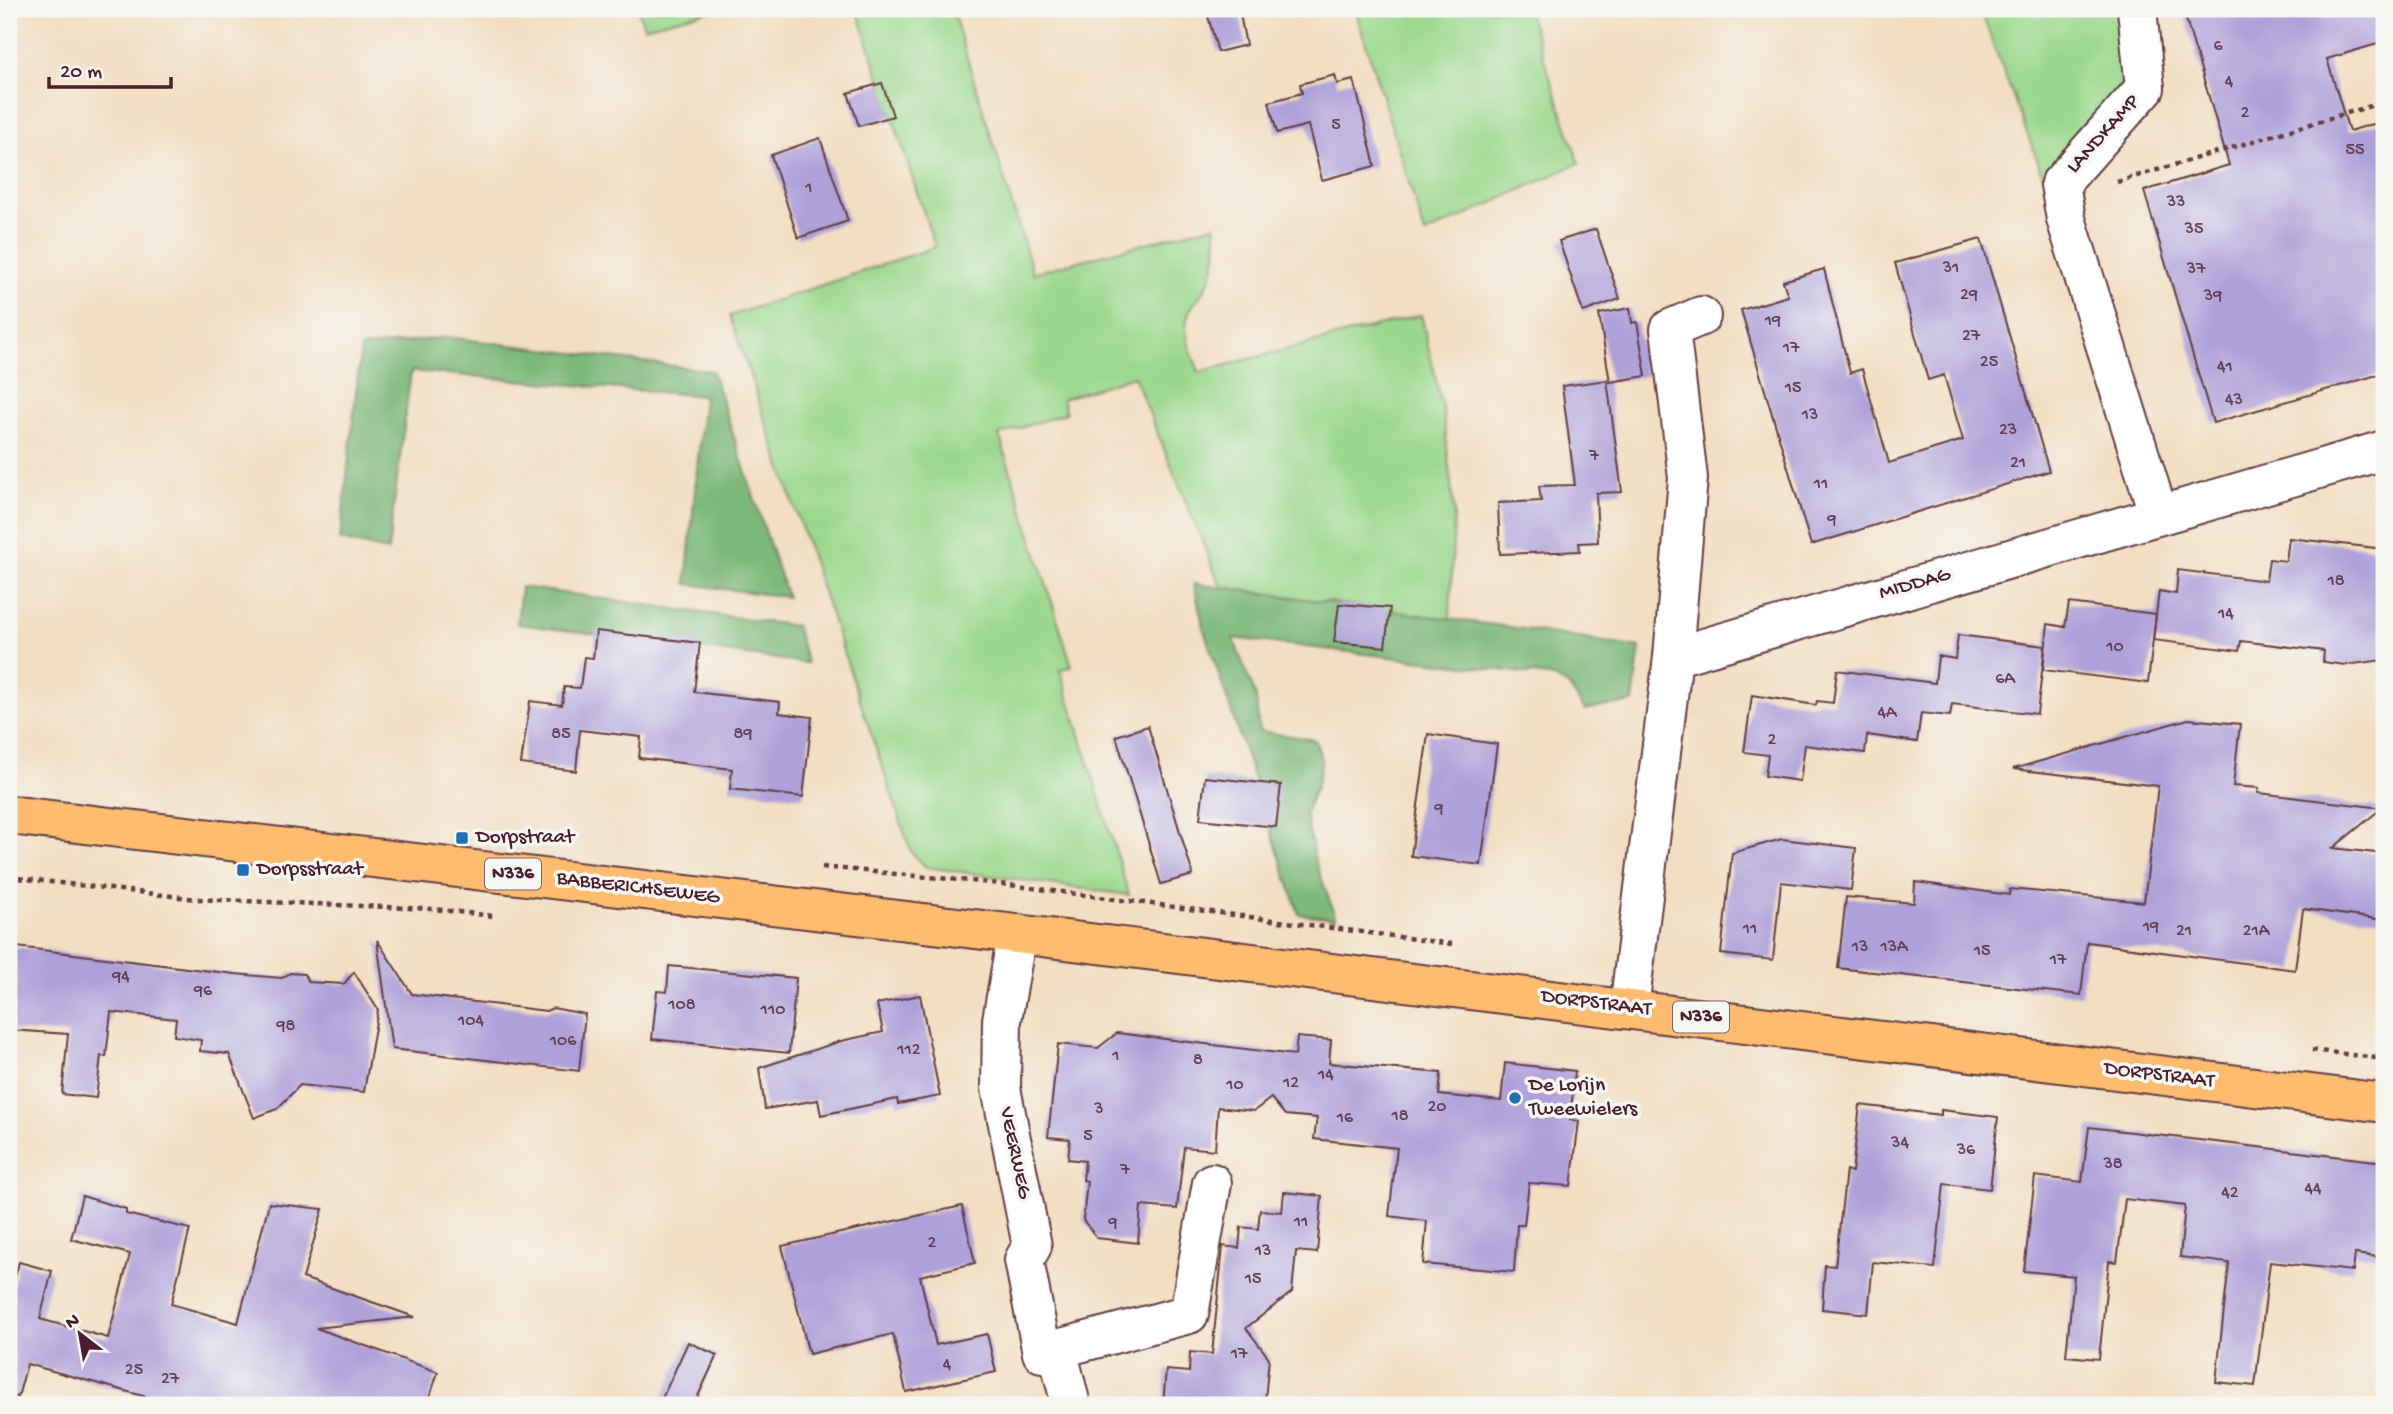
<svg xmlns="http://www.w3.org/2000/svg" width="2393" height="1414" font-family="'Gochi Hand',sans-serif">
  <rect width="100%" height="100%" fill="#f6f6f2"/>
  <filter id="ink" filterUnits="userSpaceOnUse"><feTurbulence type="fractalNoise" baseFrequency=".0143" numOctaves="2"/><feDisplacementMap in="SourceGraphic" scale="14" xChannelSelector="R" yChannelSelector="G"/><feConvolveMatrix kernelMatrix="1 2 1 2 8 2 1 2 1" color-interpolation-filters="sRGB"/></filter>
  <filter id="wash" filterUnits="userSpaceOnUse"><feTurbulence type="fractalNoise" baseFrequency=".00686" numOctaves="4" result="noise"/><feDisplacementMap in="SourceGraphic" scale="28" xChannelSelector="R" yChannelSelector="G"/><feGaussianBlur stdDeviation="1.57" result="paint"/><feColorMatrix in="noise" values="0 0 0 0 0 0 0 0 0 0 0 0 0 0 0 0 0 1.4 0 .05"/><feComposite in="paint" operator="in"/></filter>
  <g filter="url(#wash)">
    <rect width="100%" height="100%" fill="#f2dec1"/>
    <!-- green -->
    <g fill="#9bd88d" stroke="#727c5c" stroke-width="2">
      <path d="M 638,9 L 717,9 L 644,27 Z"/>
      <path d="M 857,9 L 952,9 L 1033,273 L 1215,225 C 1218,245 1216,267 1207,285 C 1200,298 1187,308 1186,324 C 1185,341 1194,358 1199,372 L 1421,315 L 1443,411 L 1454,512 L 1450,619 L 1221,587 L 1134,376 L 1062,399 L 1066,413 L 999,435 L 1072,666 L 1060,670 L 1129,895 L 926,867 L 911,852 L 730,316 L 935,247 Z"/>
      <path d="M 1355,9 L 1527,9 L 1579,163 L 1425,234 Z"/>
      <path d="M 1980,9 L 2125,9 L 2127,58 L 2122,83 L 2046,183 Z"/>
    </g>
    <!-- forest -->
    <g fill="#7cb878" stroke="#636c52" stroke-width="2">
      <path d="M 448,337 L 712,371 L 787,597 L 686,584 L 704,396 L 411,371 L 388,551 L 340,540 L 361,348 Z"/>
      <path d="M 1194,584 L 1531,630 L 1640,648 L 1633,702 L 1585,710 L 1568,685 L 1549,676 L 1233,638 L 1256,697 L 1259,731 L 1315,740 L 1322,760 L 1317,785 L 1305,812 L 1315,861 L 1336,918 L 1299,914 L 1204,630 Z"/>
      <path d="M 521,587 L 796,626 L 807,663 L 517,624 Z"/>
    </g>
    <g id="blocks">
      <!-- building -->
      <g fill="#aea1d9">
        <path d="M 1206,9 L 1239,9 L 1246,45 L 1218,52 Z"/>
        <path d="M 2183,9 L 2384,9 L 2384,42 L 2327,59 L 2349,131 L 2384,121 L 2384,373 L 2213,423 L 2144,191 L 2229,165 Z"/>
        <path d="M 1335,75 L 1337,84 L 1354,80 L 1375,166 L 1322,180 L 1308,125 L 1277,133 L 1269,102 L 1302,93 L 1300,84 Z"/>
        <path d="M 882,83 L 893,116 L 859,126 L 848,93 Z"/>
        <path d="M 820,138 L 848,221 L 798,238 L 771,155 Z"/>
        <path d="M 1596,229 L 1620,299 L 1583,312 L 1559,241 Z"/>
        <path d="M 1981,239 L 2049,471 L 1811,545 L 1741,310 L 1788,296 L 1783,281 L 1824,269 L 1850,373 L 1862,369 L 1889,463 L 1963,440 L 1944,375 L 1928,380 L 1895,263 Z"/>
        <path d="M 1630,308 L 1632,323 L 1637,322 L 1646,376 L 1610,382 L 1599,314 Z"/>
        <path d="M 1607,380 L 1622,492 L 1596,493 L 1598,542 L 1579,543 L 1580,551 L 1500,554 L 1498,503 L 1541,501 L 1539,486 L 1575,485 L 1562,386 Z"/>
        <path d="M 2289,538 L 2384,549 L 2384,594 L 2377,593 L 2384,660 L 2345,665 L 2323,662 L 2324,651 L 2241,641 L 2239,651 L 2153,640 L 2159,591 L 2176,594 L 2178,570 L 2266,581 L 2269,559 L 2286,561 Z"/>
        <path d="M 2069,603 L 2156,614 L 2148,683 L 2043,670 L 2048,624 L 2065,627 Z"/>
        <path d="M 1339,604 L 1390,608 L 1385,647 L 1334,642 Z"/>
        <path d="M 596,631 L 700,643 L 694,692 L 780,702 L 779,713 L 812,717 L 803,797 L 730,789 L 732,769 L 639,758 L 641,737 L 580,730 L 576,771 L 521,764 L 530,701 L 562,705 L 564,687 L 580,688 L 584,657 L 593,658 Z"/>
        <path d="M 1958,635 L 2045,646 L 2037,714 L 1952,704 L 1950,716 L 1921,713 L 1917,742 L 1867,735 L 1865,753 L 1805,745 L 1800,781 L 1765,776 L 1768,755 L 1744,752 L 1752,695 L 1816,705 L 1817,701 L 1833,703 L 1837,670 L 1935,683 L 1938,656 L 1955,659 Z"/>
        <path d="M 2188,719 L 2240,724 L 2233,786 L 2259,788 L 2258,793 L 2382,808 L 2333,848 L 2384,854 L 2384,920 L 2303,909 L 2295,970 L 2087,942 L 2081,995 L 1838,968 L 1846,897 L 1914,903 L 1915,882 L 2009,895 L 2010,889 L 2144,902 L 2158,786 L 2013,769 Z"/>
        <path d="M 1148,726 L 1193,875 L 1161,884 L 1116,736 Z"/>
        <path d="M 1428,734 L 1497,744 L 1481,865 L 1411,856 Z"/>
        <path d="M 1205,777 L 1281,785 L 1276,827 L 1200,819 Z"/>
        <path d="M 1782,839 L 1856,848 L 1851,890 L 1781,882 L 1773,960 L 1721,954 L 1732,853 Z"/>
        <path d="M 377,940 L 412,994 L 546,1011 L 553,1008 L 585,1014 L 579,1071 L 392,1049 Z"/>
        <path d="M 9,946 L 235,974 L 282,978 L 290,973 L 304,974 L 309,982 L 344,984 L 354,972 L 378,1010 L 364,1092 L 300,1085 L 277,1109 L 254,1118 L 229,1054 L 200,1051 L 201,1040 L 174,1036 L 176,1019 L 111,1012 L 106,1057 L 101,1056 L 96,1098 L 62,1094 L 68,1034 L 9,1030 Z"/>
        <path d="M 669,966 L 796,978 L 789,1053 L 652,1039 L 657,991 L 667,992 Z"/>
        <path d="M 920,995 L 940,1096 L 898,1104 L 897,1099 L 821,1115 L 818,1100 L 765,1109 L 759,1068 L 841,1041 L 883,1032 L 877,1004 Z"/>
        <path d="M 1117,1033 L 1295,1055 L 1297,1037 L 1331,1040 L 1329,1063 L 1441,1073 L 1439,1095 L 1501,1101 L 1505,1063 L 1575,1071 L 1570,1120 L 1579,1121 L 1571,1186 L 1529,1183 L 1524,1225 L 1517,1225 L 1514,1272 L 1423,1264 L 1427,1221 L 1389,1216 L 1397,1148 L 1314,1139 L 1317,1118 L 1285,1115 L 1271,1098 L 1254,1111 L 1218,1107 L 1215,1150 L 1184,1147 L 1177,1209 L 1141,1206 L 1138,1243 L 1097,1238 L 1083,1220 L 1087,1181 L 1083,1180 L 1085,1161 L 1068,1159 L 1070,1139 L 1048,1137 L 1058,1044 L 1098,1048 Z"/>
        <path d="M 1860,1105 L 1941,1115 L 1941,1110 L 1998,1117 L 1990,1189 L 1944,1184 L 1935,1268 L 1873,1262 L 1868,1314 L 1822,1309 L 1825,1265 L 1835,1266 L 1846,1170 L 1852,1172 Z"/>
        <path d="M 2089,1127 L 2384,1162 L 2384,1258 L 2355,1254 L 2353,1271 L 2270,1262 L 2255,1386 L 2216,1382 L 2229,1263 L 2180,1257 L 2185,1206 L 2125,1199 L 2117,1262 L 2109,1261 L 2099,1359 L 2066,1356 L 2074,1276 L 2024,1271 L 2035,1176 L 2082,1182 Z"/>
        <path d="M 1284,1192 L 1322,1196 L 1317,1253 L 1296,1251 L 1292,1292 L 1246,1328 L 1269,1358 L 1265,1400 L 1253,1399 L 1253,1405 L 1163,1405 L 1166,1370 L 1189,1372 L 1190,1352 L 1212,1354 L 1223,1246 L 1239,1248 L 1241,1227 L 1258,1229 L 1260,1210 L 1282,1212 Z"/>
        <path d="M 82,1196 L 126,1209 L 126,1214 L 190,1229 L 171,1304 L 238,1323 L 269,1203 L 323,1209 L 303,1278 L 415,1317 L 316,1328 L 438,1372 L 427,1405 L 176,1405 L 27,1364 L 18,1397 L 9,1395 L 9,1300 L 19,1262 L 52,1271 L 40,1319 L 108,1338 L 130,1254 L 71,1239 Z"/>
        <path d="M 962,1206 L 975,1263 L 920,1276 L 936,1345 L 987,1334 L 996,1372 L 906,1392 L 893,1334 L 809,1354 L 782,1246 Z"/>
        <path d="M 688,1342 L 717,1355 L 694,1405 L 659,1405 Z"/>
      </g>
    </g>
  </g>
  <g filter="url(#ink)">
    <use href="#blocks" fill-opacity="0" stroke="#633c42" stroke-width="2"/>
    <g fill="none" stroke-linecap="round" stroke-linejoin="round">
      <defs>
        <g id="street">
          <path d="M 2137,9 L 2145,88 L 2060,184 L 2066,219 L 2158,513"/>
          <path d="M 1673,657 L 2384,450"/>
          <path d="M 1017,934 L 1002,1020 L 1001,1088 L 1032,1246 L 1024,1260 L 1042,1353 L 1057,1349"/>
          <path d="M 1629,1008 L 1673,657 L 1688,478 L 1670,329 L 1701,316"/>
          <path d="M 1071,1405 L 1057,1349 L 1189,1314 L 1212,1183"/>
        </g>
        <path id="primary" d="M 9,815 L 1017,934 L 2384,1103"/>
      </defs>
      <!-- street casing -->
      <use href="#street" stroke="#633c42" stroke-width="42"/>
      <!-- primary casing -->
      <use href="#primary" stroke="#633c42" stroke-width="42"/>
      <!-- path -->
      <g stroke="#633c42" stroke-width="4.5" stroke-dasharray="5 5" stroke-linecap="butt">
        <path d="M 2117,182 L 2384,102"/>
        <path d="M 822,867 L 1002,884 L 1452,944"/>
        <path d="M 9,877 L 197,899 L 433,909 L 493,916"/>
        <path d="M 2312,1050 L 2384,1059"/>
      </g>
      <!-- street -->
      <use href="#street" stroke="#fff" stroke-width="38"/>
      <!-- primary -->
      <use href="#primary" stroke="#fdbc6f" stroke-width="38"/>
    </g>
  </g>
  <!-- markers -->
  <g fill="#1f6fb2" stroke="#f6f6f2" stroke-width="2.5">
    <rect x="455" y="831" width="14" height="14" rx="3.5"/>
    <rect x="236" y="863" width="14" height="14" rx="3.5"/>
    <circle cx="1515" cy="1098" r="7"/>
  </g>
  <g text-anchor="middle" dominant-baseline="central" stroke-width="7" stroke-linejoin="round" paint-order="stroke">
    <!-- number labels -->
    <g font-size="18" fill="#634056">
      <text x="2218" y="46">6</text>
      <text x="2229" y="82">4</text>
      <text x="2245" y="113">2</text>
      <text x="1336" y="125">5</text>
      <text x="2355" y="150">55</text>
      <text x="809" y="188">1</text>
      <text x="2176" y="202">33</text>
      <text x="2194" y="229">35</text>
      <text x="1951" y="268">31</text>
      <text x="2196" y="269">37</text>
      <text x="1969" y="295">29</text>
      <text x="2213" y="296">39</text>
      <text x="1773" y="321">19</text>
      <text x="1971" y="336">27</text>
      <text x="1791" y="348">17</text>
      <text x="1989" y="362">25</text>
      <text x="2225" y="367">41</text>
      <text x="1793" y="388">15</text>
      <text x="2234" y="400">43</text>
      <text x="1810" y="415">13</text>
      <text x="2008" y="430">23</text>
      <text x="1594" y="456">7</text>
      <text x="2018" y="463">21</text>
      <text x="1821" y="484">11</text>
      <text x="1832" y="520">9</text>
      <text x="2336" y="581">18</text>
      <text x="2226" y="614">14</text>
      <text x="2115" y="647">10</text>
      <text x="2005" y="679">6A</text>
      <text x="1887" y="713">4A</text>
      <text x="561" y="734">85</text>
      <text x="743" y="734">89</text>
      <text x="1772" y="740">2</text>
      <text x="1439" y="809">9</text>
      <text x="2151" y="927">19</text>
      <text x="1750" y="929">11</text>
      <text x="2184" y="931">21</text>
      <text x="2256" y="931">21A</text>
      <text x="1860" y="947">13</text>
      <text x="1894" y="947">13A</text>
      <text x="1982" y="951">15</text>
      <text x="2058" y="960">17</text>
      <text x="121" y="977">94</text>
      <text x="203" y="991">96</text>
      <text x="682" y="1005">108</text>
      <text x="773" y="1010">110</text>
      <text x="471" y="1021">104</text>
      <text x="286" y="1026">98</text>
      <text x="563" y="1041">106</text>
      <text x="909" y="1050">112</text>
      <text x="1116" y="1056">1</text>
      <text x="1198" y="1060">8</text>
      <text x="1326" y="1075">14</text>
      <text x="1291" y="1083">12</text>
      <text x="1235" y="1085">10</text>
      <text x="1437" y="1107">20</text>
      <text x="1099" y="1109">3</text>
      <text x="1400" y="1116">18</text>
      <text x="1345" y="1118">16</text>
      <text x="1088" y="1136">5</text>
      <text x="1900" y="1143">34</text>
      <text x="1966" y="1150">36</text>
      <text x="2113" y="1164">38</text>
      <text x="1125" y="1170">7</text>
      <text x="2313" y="1189">44</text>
      <text x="2230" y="1193">42</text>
      <text x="1301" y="1222">11</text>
      <text x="1113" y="1223">9</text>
      <text x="932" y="1243">2</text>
      <text x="1263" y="1251">13</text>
      <text x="1253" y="1279">15</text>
      <text x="1239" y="1354">17</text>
      <text x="947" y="1365">4</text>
      <text x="134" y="1370">25</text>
      <text x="170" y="1379">27</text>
    </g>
    <!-- shield labels -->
    <g fill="#f6f6f2" stroke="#7e6067" stroke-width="2">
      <rect x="485" y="858.5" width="56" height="31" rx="5"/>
      <rect x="1673" y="1001.5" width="56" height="31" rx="5"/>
    </g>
    <g font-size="19" font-weight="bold" fill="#4a1f2b">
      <text x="513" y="874">N336</text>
      <text x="1701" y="1017">N336</text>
    </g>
    <!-- street labels -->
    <g font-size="21" fill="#4a1f2b" stroke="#f6f6f2">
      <text transform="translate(2104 135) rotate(-48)">LANDKAMP</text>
      <text transform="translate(1915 585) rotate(-16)">MIDDAG</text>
      <text transform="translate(638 889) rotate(7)">BABBERICHSEWEG</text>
      <text transform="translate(1596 1004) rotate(7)">DORPSTRAAT</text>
      <text transform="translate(2159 1076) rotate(7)">DORPSTRAAT</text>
      <text transform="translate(1014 1153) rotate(78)">VEERWEG</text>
    </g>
    <!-- poi labels -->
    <g font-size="21" fill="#4a1f2b" stroke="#f6f6f2" text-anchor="start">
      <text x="476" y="838">Dorpstraat</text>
      <text x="257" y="870">Dorpsstraat</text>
      <text x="1529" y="1086">De Lorijn<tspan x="1529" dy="24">Tweewielers</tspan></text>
    </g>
  </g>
  <!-- margin -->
  <rect width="2393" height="1414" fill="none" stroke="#f6f6f2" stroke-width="35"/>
  <!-- north arrow -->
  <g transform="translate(80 1334) rotate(329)" stroke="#f6f6f2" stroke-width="5" paint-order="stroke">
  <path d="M0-5L12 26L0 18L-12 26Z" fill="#4a1f2b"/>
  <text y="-10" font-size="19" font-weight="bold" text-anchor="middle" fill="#4a1f2b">N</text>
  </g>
  <!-- scale -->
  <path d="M49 77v10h122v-10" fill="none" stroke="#4a1f2b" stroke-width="3.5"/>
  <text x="60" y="77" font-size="21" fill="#4a1f2b" stroke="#f6f6f2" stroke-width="5" paint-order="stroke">20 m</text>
</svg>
